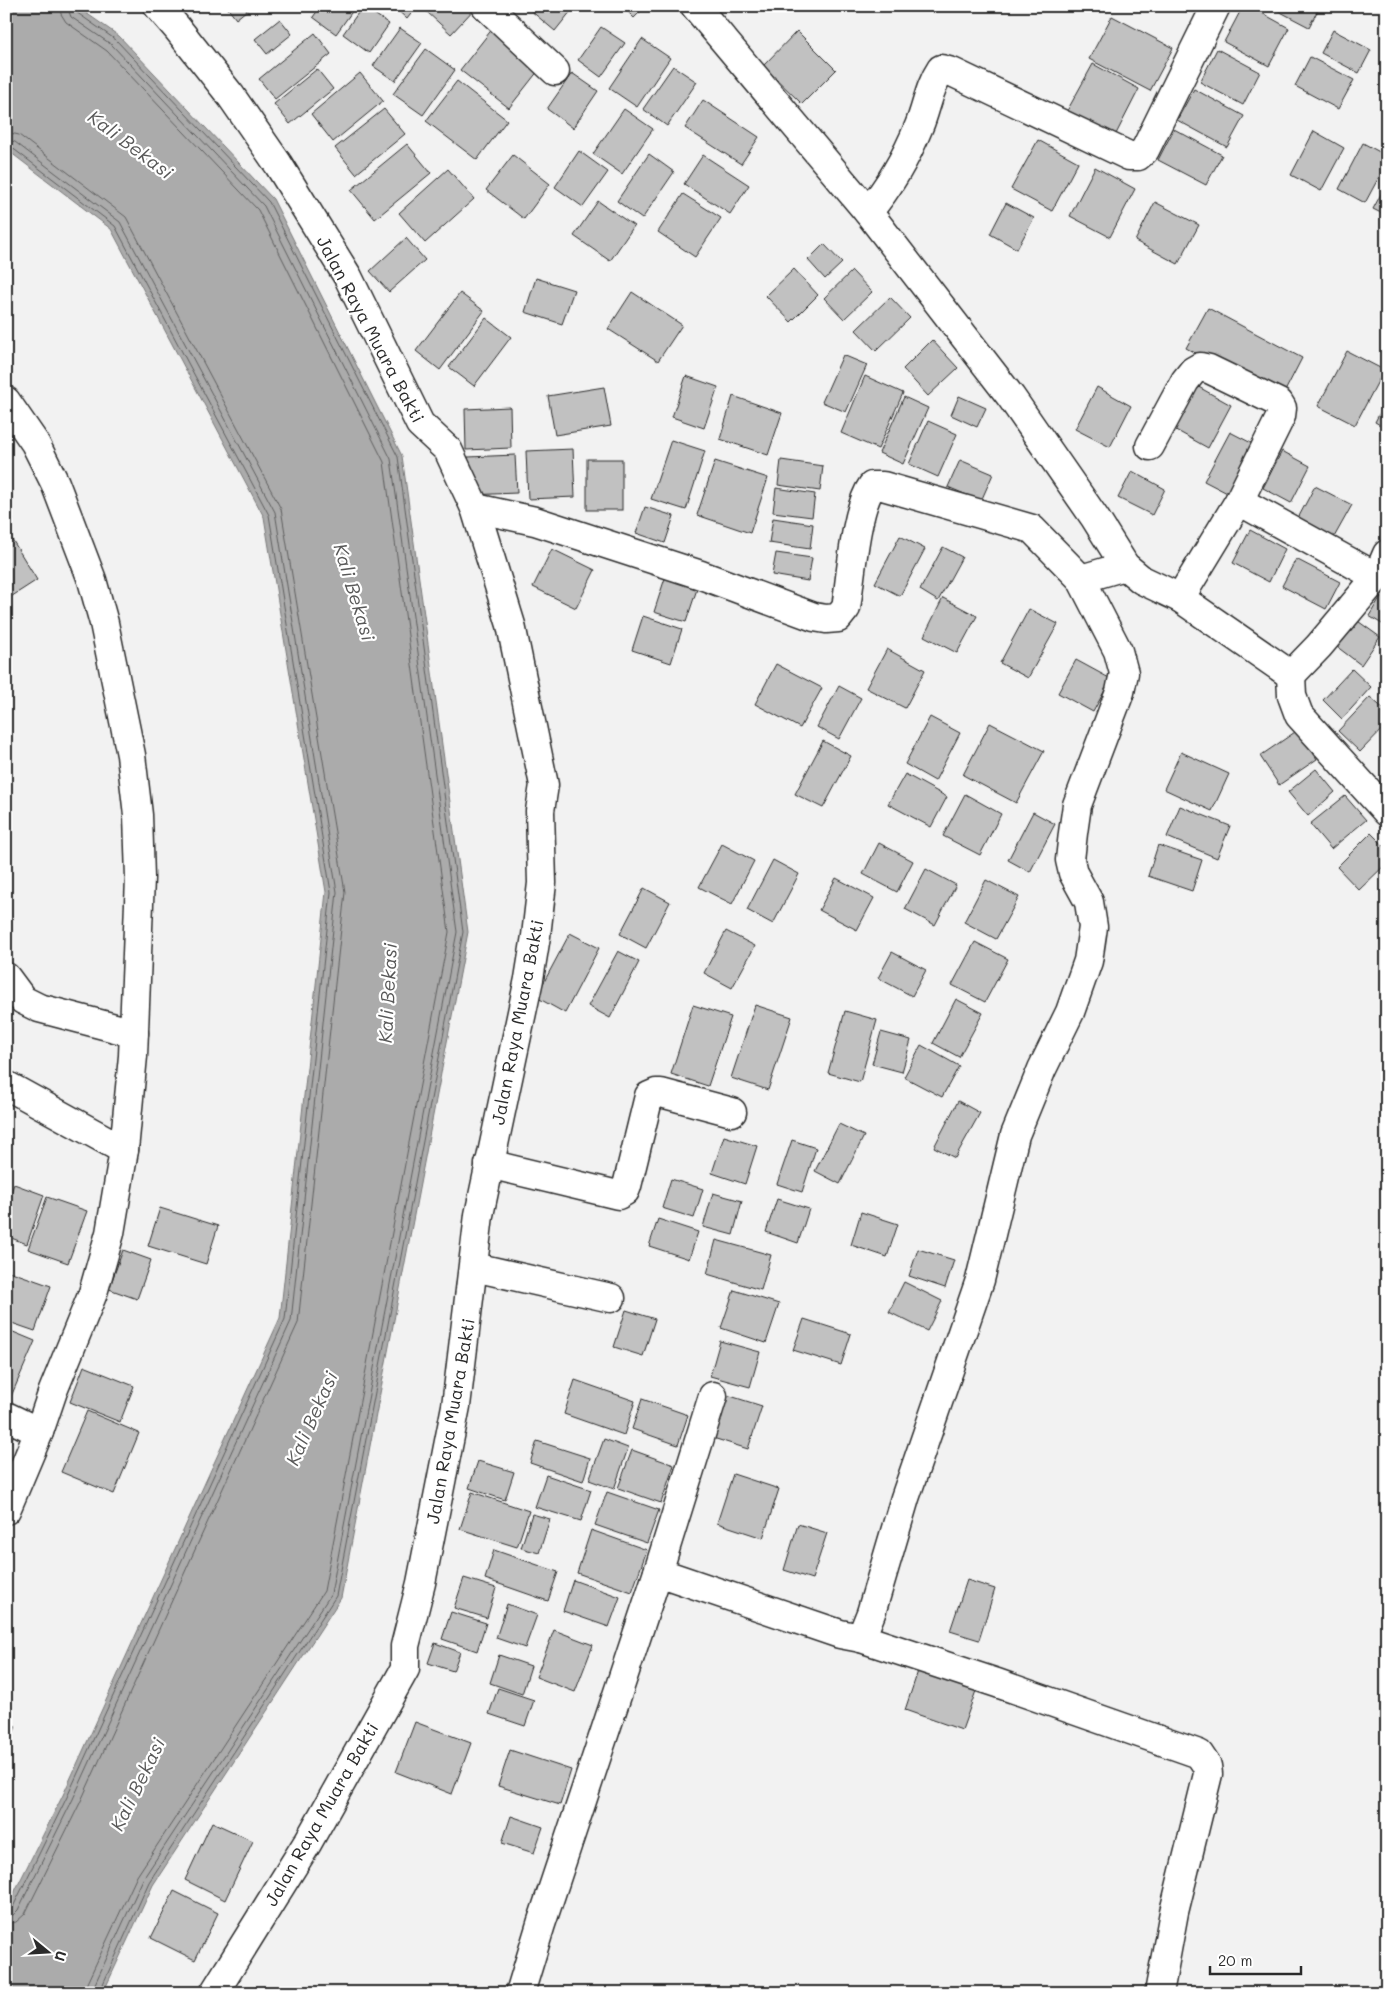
<svg xmlns="http://www.w3.org/2000/svg" width="1393" height="1999" font-family="Mali,sans-serif">
  <rect width="100%" height="100%" fill="#f2f2f2"/>
  <filter id="ink" filterUnits="userSpaceOnUse"><feTurbulence type="fractalNoise" baseFrequency=".02" numOctaves="2"/><feDisplacementMap in="SourceGraphic" scale="10" xChannelSelector="R" yChannelSelector="G"/><feConvolveMatrix kernelMatrix="1 2 1 2 8 2 1 2 1" color-interpolation-filters="sRGB"/></filter>
  <g filter="url(#ink)">
    <!-- water -->
    <path fill="#ababab" stroke="#787878" d="M 6,6 L 76,6 L 119,36 L 273,199 L 402,456 L 468,932 L 341,1598 L 153,1885 L 103,1993 L 6,1993 L 6,1909 L 63,1795 L 280,1318 L 326,892 L 264,517 L 111,229 L 6,149 Z"/>
    <g fill="none" stroke-linecap="round" stroke-linejoin="round">
      <!-- shore -->
      <g stroke="#5e5e5e" stroke-width="1">
        <path d="M 60,6 L 61,14 L 66,22 L 107,51 L 258,210 L 384,462 L 449,932 L 324,1591 L 137,1876 L 87,1983 L 85,1993"/>
        <path d="M 67,6 L 71,17 L 112,45 L 264,206 L 391,459 L 457,932 L 331,1594 L 143,1879 L 94,1986 L 93,1993"/>
        <path d="M 73,6 L 76,12 L 116,40 L 269,202 L 398,457 L 463,932 L 336,1596 L 149,1882 L 99,1993"/>
        <path d="M 6,132 L 19,135 L 126,217 L 281,509 L 345,892 L 298,1323 L 80,1803 L 25,1914 L 16,1922 L 6,1924"/>
        <path d="M 6,139 L 15,142 L 120,222 L 275,512 L 337,892 L 291,1321 L 73,1799 L 18,1910 L 13,1915 L 6,1916"/>
        <path d="M 6,145 L 11,147 L 115,226 L 269,515 L 331,892 L 285,1319 L 67,1797 L 13,1907 L 6,1910"/>
      </g>
    </g>
    <!-- building -->
    <g fill="#c1c1c1" stroke="#2b2b2b">
      <path d="M 226,6 L 252,6 L 236,19 Z"/>
      <path d="M 321,6 L 356,6 L 336,34 L 313,17 Z"/>
      <path d="M 363,6 L 389,24 L 369,53 L 343,34 Z"/>
      <path d="M 393,6 L 417,6 L 407,19 Z"/>
      <path d="M 432,6 L 475,6 L 476,7 L 451,34 L 427,12 Z"/>
      <path d="M 533,6 L 575,6 L 555,31 L 530,10 Z"/>
      <path d="M 622,6 L 646,6 L 634,18 Z"/>
      <path d="M 1243,6 L 1249,6 L 1289,28 L 1269,66 L 1224,42 Z"/>
      <path d="M 1269,6 L 1320,6 L 1309,27 Z"/>
      <path d="M 1112,16 L 1173,48 L 1150,91 L 1089,59 Z"/>
      <path d="M 280,19 L 292,34 L 267,54 L 255,39 Z"/>
      <path d="M 601,27 L 625,43 L 601,77 L 578,60 Z"/>
      <path d="M 400,28 L 422,43 L 395,81 L 373,66 Z"/>
      <path d="M 493,28 L 542,66 L 509,108 L 460,70 Z"/>
      <path d="M 1333,30 L 1371,50 L 1359,73 L 1321,53 Z"/>
      <path d="M 797,31 L 836,70 L 802,104 L 763,66 Z"/>
      <path d="M 315,33 L 331,54 L 275,99 L 259,79 Z"/>
      <path d="M 642,39 L 670,58 L 637,107 L 609,88 Z"/>
      <path d="M 426,49 L 455,70 L 423,115 L 393,94 Z"/>
      <path d="M 1217,49 L 1260,72 L 1243,105 L 1200,82 Z"/>
      <path d="M 1310,57 L 1354,80 L 1338,109 L 1295,86 Z"/>
      <path d="M 1093,64 L 1139,89 L 1115,136 L 1067,111 Z"/>
      <path d="M 673,66 L 697,82 L 667,126 L 643,109 Z"/>
      <path d="M 317,69 L 333,89 L 290,124 L 274,104 Z"/>
      <path d="M 360,73 L 383,101 L 333,142 L 311,114 Z"/>
      <path d="M 572,73 L 598,91 L 573,128 L 547,109 Z"/>
      <path d="M 457,81 L 507,120 L 477,160 L 426,121 Z"/>
      <path d="M 1194,89 L 1244,116 L 1227,147 L 1177,120 Z"/>
      <path d="M 703,100 L 759,137 L 741,164 L 685,128 Z"/>
      <path d="M 384,109 L 405,134 L 356,174 L 335,148 Z"/>
      <path d="M 624,109 L 653,129 L 622,174 L 593,154 Z"/>
      <path d="M 1174,129 L 1222,155 L 1206,185 L 1158,160 Z"/>
      <path d="M 1314,131 L 1344,148 L 1321,191 L 1291,175 Z"/>
      <path d="M 1038,140 L 1078,162 L 1052,211 L 1011,189 Z"/>
      <path d="M 1363,143 L 1387,156 L 1387,162 L 1365,203 L 1339,189 Z"/>
      <path d="M 407,144 L 431,173 L 375,219 L 351,190 Z"/>
      <path d="M 579,151 L 608,172 L 583,207 L 555,187 Z"/>
      <path d="M 649,154 L 674,172 L 642,219 L 617,201 Z"/>
      <path d="M 513,155 L 550,184 L 524,219 L 486,190 Z"/>
      <path d="M 703,155 L 749,185 L 730,214 L 684,184 Z"/>
      <path d="M 1095,167 L 1135,189 L 1110,237 L 1070,216 Z"/>
      <path d="M 448,169 L 474,199 L 425,243 L 399,213 Z"/>
      <path d="M 1387,183 L 1387,216 L 1373,209 Z"/>
      <path d="M 683,194 L 721,218 L 695,257 L 658,232 Z"/>
      <path d="M 598,201 L 634,226 L 610,261 L 574,236 Z"/>
      <path d="M 1155,202 L 1199,225 L 1178,264 L 1135,241 Z"/>
      <path d="M 1006,203 L 1034,218 L 1017,249 L 990,234 Z"/>
      <path d="M 406,238 L 425,260 L 389,292 L 370,271 Z"/>
      <path d="M 824,244 L 842,263 L 825,279 L 808,260 Z"/>
      <path d="M 1387,256 L 1387,267 L 1382,265 Z"/>
      <path d="M 794,269 L 818,295 L 791,322 L 766,296 Z"/>
      <path d="M 852,271 L 872,292 L 844,319 L 824,298 Z"/>
      <path d="M 536,278 L 574,290 L 562,324 L 525,312 Z"/>
      <path d="M 632,292 L 682,325 L 658,361 L 608,329 Z"/>
      <path d="M 460,293 L 484,311 L 440,370 L 416,351 Z"/>
      <path d="M 890,297 L 910,318 L 876,351 L 856,330 Z"/>
      <path d="M 1208,308 L 1302,358 L 1281,399 L 1186,348 Z"/>
      <path d="M 486,318 L 511,337 L 474,386 L 449,367 Z"/>
      <path d="M 932,340 L 958,368 L 928,396 L 903,369 Z"/>
      <path d="M 1347,351 L 1384,370 L 1355,425 L 1318,406 Z"/>
      <path d="M 843,355 L 867,365 L 846,412 L 822,402 Z"/>
      <path d="M 686,376 L 718,387 L 704,428 L 672,417 Z"/>
      <path d="M 865,376 L 903,393 L 878,449 L 841,433 Z"/>
      <path d="M 1195,385 L 1231,405 L 1208,448 L 1172,428 Z"/>
      <path d="M 604,387 L 611,426 L 555,435 L 548,396 Z"/>
      <path d="M 1097,387 L 1131,406 L 1110,447 L 1075,429 Z"/>
      <path d="M 733,396 L 782,413 L 768,455 L 720,439 Z"/>
      <path d="M 959,396 L 986,408 L 977,427 L 951,415 Z"/>
      <path d="M 904,397 L 928,408 L 903,464 L 879,453 Z"/>
      <path d="M 1387,399 L 1387,429 L 1375,422 Z"/>
      <path d="M 510,407 L 511,448 L 466,450 L 465,409 Z"/>
      <path d="M 928,421 L 957,434 L 938,477 L 909,464 Z"/>
      <path d="M 1230,432 L 1259,447 L 1233,496 L 1204,481 Z"/>
      <path d="M 671,440 L 705,451 L 686,510 L 651,499 Z"/>
      <path d="M 573,449 L 575,497 L 528,499 L 526,451 Z"/>
      <path d="M 1282,451 L 1310,466 L 1291,503 L 1263,488 Z"/>
      <path d="M 515,455 L 517,493 L 469,495 L 468,457 Z"/>
      <rect x="587" y="459" width="35" height="51"/>
      <path d="M 781,460 L 823,466 L 820,491 L 778,485 Z"/>
      <path d="M 960,460 L 993,474 L 981,501 L 948,487 Z"/>
      <path d="M 715,461 L 768,478 L 750,533 L 697,515 Z"/>
      <path d="M 1132,471 L 1165,489 L 1152,515 L 1118,498 Z"/>
      <path d="M 1315,486 L 1352,505 L 1333,539 L 1297,520 Z"/>
      <path d="M 776,488 L 815,494 L 812,517 L 773,512 Z"/>
      <path d="M 6,502 L 13,520 L 6,525 Z"/>
      <path d="M 645,507 L 674,516 L 665,543 L 636,533 Z"/>
      <path d="M 773,518 L 813,524 L 810,549 L 769,543 Z"/>
      <path d="M 1250,530 L 1285,549 L 1269,582 L 1233,563 Z"/>
      <path d="M 10,536 L 37,580 L 6,600 L 6,538 Z"/>
      <path d="M 900,536 L 925,549 L 900,596 L 875,583 Z"/>
      <path d="M 943,547 L 962,557 L 938,601 L 920,590 Z"/>
      <path d="M 552,549 L 595,570 L 576,608 L 533,587 Z"/>
      <path d="M 776,553 L 812,558 L 808,581 L 772,575 Z"/>
      <path d="M 1296,559 L 1340,582 L 1326,609 L 1282,586 Z"/>
      <path d="M 665,578 L 697,589 L 686,622 L 654,612 Z"/>
      <path d="M 1386,588 L 1387,588 L 1387,627 L 1369,616 Z"/>
      <path d="M 943,598 L 977,616 L 957,653 L 924,636 Z"/>
      <path d="M 1029,609 L 1058,624 L 1028,678 L 1000,663 Z"/>
      <path d="M 643,616 L 682,629 L 671,663 L 632,650 Z"/>
      <path d="M 1355,619 L 1380,637 L 1361,665 L 1336,646 Z"/>
      <path d="M 887,649 L 925,670 L 905,708 L 866,688 Z"/>
      <path d="M 1076,660 L 1111,679 L 1093,712 L 1058,693 Z"/>
      <path d="M 776,664 L 822,688 L 800,728 L 755,704 Z"/>
      <path d="M 1352,669 L 1371,687 L 1342,719 L 1323,700 Z"/>
      <path d="M 839,686 L 861,698 L 839,739 L 817,727 Z"/>
      <path d="M 1370,697 L 1387,712 L 1387,724 L 1360,752 L 1338,731 Z"/>
      <path d="M 930,717 L 960,733 L 935,781 L 905,764 Z"/>
      <path d="M 990,723 L 1044,751 L 1016,803 L 963,775 Z"/>
      <path d="M 1298,730 L 1317,759 L 1279,785 L 1260,756 Z"/>
      <path d="M 823,741 L 851,756 L 823,808 L 795,794 Z"/>
      <path d="M 1181,752 L 1229,774 L 1212,811 L 1164,789 Z"/>
      <path d="M 1316,769 L 1335,792 L 1308,816 L 1288,792 Z"/>
      <path d="M 905,774 L 947,797 L 931,827 L 888,804 Z"/>
      <path d="M 1387,776 L 1387,789 L 1380,783 Z"/>
      <path d="M 965,794 L 1001,814 L 980,855 L 943,836 Z"/>
      <path d="M 1345,796 L 1366,820 L 1331,849 L 1310,824 Z"/>
      <path d="M 1180,806 L 1230,826 L 1217,858 L 1167,837 Z"/>
      <path d="M 1033,812 L 1055,824 L 1030,872 L 1008,860 Z"/>
      <path d="M 1371,833 L 1387,849 L 1387,863 L 1359,890 L 1337,867 Z"/>
      <path d="M 879,843 L 913,861 L 897,892 L 863,874 Z"/>
      <path d="M 722,844 L 754,861 L 732,904 L 699,887 Z"/>
      <path d="M 1158,845 L 1202,860 L 1192,891 L 1148,876 Z"/>
      <path d="M 773,860 L 799,874 L 773,924 L 747,910 Z"/>
      <path d="M 926,869 L 956,885 L 935,925 L 905,909 Z"/>
      <path d="M 836,878 L 874,898 L 857,930 L 819,910 Z"/>
      <path d="M 986,880 L 1019,897 L 996,939 L 964,922 Z"/>
      <path d="M 644,888 L 670,902 L 646,948 L 620,934 Z"/>
      <path d="M 726,931 L 755,946 L 732,988 L 704,973 Z"/>
      <path d="M 570,933 L 599,948 L 565,1013 L 536,997 Z"/>
      <path d="M 975,942 L 1008,959 L 985,1002 L 952,985 Z"/>
      <path d="M 618,951 L 639,962 L 610,1018 L 588,1006 Z"/>
      <path d="M 892,952 L 926,970 L 912,996 L 878,978 Z"/>
      <path d="M 956,999 L 983,1013 L 959,1057 L 933,1043 Z"/>
      <path d="M 693,1005 L 731,1017 L 708,1086 L 671,1074 Z"/>
      <path d="M 755,1005 L 792,1017 L 768,1090 L 731,1078 Z"/>
      <path d="M 845,1011 L 877,1020 L 860,1082 L 828,1073 Z"/>
      <path d="M 881,1032 L 911,1040 L 902,1072 L 872,1064 Z"/>
      <path d="M 921,1045 L 959,1066 L 942,1097 L 904,1077 Z"/>
      <path d="M 958,1101 L 980,1113 L 955,1158 L 934,1147 Z"/>
      <path d="M 839,1124 L 864,1136 L 840,1184 L 815,1171 Z"/>
      <path d="M 724,1136 L 757,1146 L 745,1184 L 712,1173 Z"/>
      <path d="M 792,1140 L 816,1148 L 802,1192 L 777,1184 Z"/>
      <path d="M 671,1179 L 703,1189 L 694,1218 L 662,1208 Z"/>
      <path d="M 14,1184 L 44,1195 L 27,1244 L 6,1236 L 6,1205 Z"/>
      <path d="M 713,1193 L 742,1201 L 733,1235 L 703,1227 Z"/>
      <path d="M 47,1197 L 87,1211 L 68,1263 L 28,1249 Z"/>
      <path d="M 777,1199 L 809,1209 L 798,1243 L 766,1232 Z"/>
      <path d="M 160,1208 L 218,1226 L 206,1264 L 148,1246 Z"/>
      <path d="M 861,1212 L 898,1224 L 887,1257 L 851,1245 Z"/>
      <path d="M 658,1219 L 698,1232 L 689,1259 L 649,1246 Z"/>
      <path d="M 716,1240 L 771,1255 L 761,1290 L 707,1274 Z"/>
      <path d="M 918,1249 L 954,1260 L 945,1288 L 909,1276 Z"/>
      <path d="M 123,1250 L 151,1260 L 137,1299 L 109,1289 Z"/>
      <path d="M 6,1270 L 51,1286 L 35,1331 L 6,1321 Z"/>
      <path d="M 904,1282 L 942,1301 L 927,1331 L 889,1312 Z"/>
      <path d="M 734,1290 L 779,1304 L 766,1343 L 721,1328 Z"/>
      <path d="M 626,1310 L 655,1319 L 643,1356 L 614,1347 Z"/>
      <path d="M 804,1319 L 851,1334 L 841,1365 L 793,1350 Z"/>
      <path d="M 6,1329 L 35,1341 L 9,1401 L 6,1400 Z"/>
      <path d="M 720,1341 L 760,1352 L 750,1387 L 710,1376 Z"/>
      <path d="M 84,1366 L 134,1386 L 120,1422 L 70,1402 Z"/>
      <path d="M 575,1380 L 635,1401 L 624,1435 L 564,1414 Z"/>
      <path d="M 727,1395 L 762,1406 L 748,1449 L 713,1438 Z"/>
      <path d="M 642,1399 L 688,1415 L 678,1445 L 632,1429 Z"/>
      <path d="M 87,1411 L 139,1433 L 114,1494 L 61,1472 Z"/>
      <path d="M 6,1427 L 15,1431 L 6,1454 Z"/>
      <path d="M 604,1439 L 628,1448 L 614,1489 L 589,1480 Z"/>
      <path d="M 537,1441 L 590,1458 L 583,1481 L 530,1463 Z"/>
      <path d="M 632,1450 L 674,1465 L 661,1503 L 618,1488 Z"/>
      <path d="M 478,1461 L 514,1472 L 505,1500 L 469,1488 Z"/>
      <path d="M 733,1474 L 779,1489 L 763,1538 L 717,1523 Z"/>
      <path d="M 546,1475 L 591,1490 L 581,1521 L 535,1507 Z"/>
      <path d="M 472,1492 L 529,1511 L 517,1547 L 460,1529 Z"/>
      <path d="M 607,1492 L 659,1510 L 647,1543 L 595,1525 Z"/>
      <path d="M 532,1514 L 550,1519 L 539,1553 L 521,1548 Z"/>
      <path d="M 798,1524 L 827,1533 L 812,1579 L 784,1570 Z"/>
      <path d="M 591,1530 L 647,1550 L 632,1592 L 577,1573 Z"/>
      <path d="M 494,1550 L 558,1572 L 548,1601 L 485,1579 Z"/>
      <path d="M 464,1578 L 496,1588 L 487,1618 L 454,1608 Z"/>
      <path d="M 573,1580 L 620,1597 L 609,1627 L 563,1611 Z"/>
      <path d="M 967,1580 L 995,1589 L 979,1640 L 950,1631 Z"/>
      <path d="M 507,1604 L 537,1615 L 525,1648 L 496,1638 Z"/>
      <path d="M 451,1612 L 486,1623 L 477,1651 L 442,1639 Z"/>
      <path d="M 554,1630 L 593,1645 L 575,1692 L 536,1677 Z"/>
      <path d="M 435,1643 L 460,1652 L 453,1671 L 428,1663 Z"/>
      <path d="M 499,1655 L 531,1666 L 522,1694 L 490,1683 Z"/>
      <path d="M 919,1668 L 977,1688 L 962,1730 L 905,1710 Z"/>
      <path d="M 498,1688 L 534,1700 L 525,1726 L 489,1714 Z"/>
      <path d="M 415,1722 L 471,1743 L 452,1794 L 396,1772 Z"/>
      <path d="M 6,1723 L 16,1726 L 6,1754 Z"/>
      <path d="M 510,1750 L 571,1770 L 560,1805 L 498,1786 Z"/>
      <path d="M 511,1816 L 543,1827 L 534,1853 L 502,1843 Z"/>
      <path d="M 212,1822 L 253,1841 L 225,1900 L 185,1880 Z"/>
      <path d="M 174,1891 L 218,1913 L 195,1960 L 151,1938 Z"/>
    </g>
    <g fill="none" stroke-linecap="round" stroke-linejoin="round">
      <defs>
        <g id="street">
          <path d="M 486,6 L 555,71"/>
          <path d="M 695,6 L 868,212 L 1011,397 L 1095,518 L 1125,566 L 1142,580 L 1180,598 L 1291,675 L 1319,646 L 1377,577 L 1387,554"/>
          <path d="M 868,212 C 890,186 906,158 919,126 C 927,107 929,87 941,69 L 952,72 L 1129,156 L 1138,156 L 1145,150 L 1216,6"/>
          <path d="M 6,401 L 35,443 L 55,483 L 92,580 L 104,623 L 131,755 L 138,815 L 140,878 L 133,1056 L 124,1150 L 110,1233 L 93,1293 L 53,1391 L 39,1432 L 6,1510"/>
          <path d="M 1150,446 L 1185,381 L 1193,371 L 1200,367 L 1209,369 L 1279,403 L 1282,408 L 1281,416 L 1239,501 L 1180,598"/>
          <path d="M 1239,501 L 1377,577"/>
          <path d="M 475,508 L 535,521 L 701,575 L 814,617 L 826,619 L 838,618 L 846,608 C 851,577 855,510 872,486 L 883,486 L 1032,529 L 1081,579 L 1118,651 L 1124,673 L 1120,692 L 1077,805 L 1073,833 L 1070,860 L 1073,873 L 1089,902 L 1093,927 L 1088,961 L 1070,1012 L 1042,1069 L 1015,1135 L 980,1280 L 905,1498 L 871,1613 L 861,1638 L 840,1634 L 658,1572"/>
          <path d="M 1081,579 L 1125,566"/>
          <path d="M 1291,675 L 1292,696 L 1299,715 L 1387,812"/>
          <path d="M 6,977 L 23,1000 L 39,1008 L 134,1033"/>
          <path d="M 6,1085 L 124,1150"/>
          <path d="M 489,1164 L 618,1195 L 625,1191 L 627,1186 L 649,1096 L 656,1093 L 661,1093 L 732,1112"/>
          <path d="M 474,1267 L 611,1298"/>
          <path d="M 6,1416 L 39,1432"/>
          <path d="M 861,1638 L 997,1683 L 1199,1754 L 1207,1766 L 1208,1774 L 1174,1912 L 1159,1993"/>
          <path d="M 520,1993 L 541,1924 L 658,1572 L 713,1396"/>
        </g>
        <path id="primary" d="M 158,6 L 177,28 L 231,96 L 278,164 L 348,277 L 420,424 L 448,450 L 475,508 L 511,625 L 544,785 L 540,811 L 542,883 L 536,936 L 529,979 L 479,1215 L 456,1406 L 421,1583 L 405,1646 L 405,1669 L 308,1842 L 214,1993"/>
      </defs>
      <!-- street casing -->
      <use href="#street" stroke="#2b2b2b" stroke-width="31"/>
      <!-- primary casing -->
      <use href="#primary" stroke="#2b2b2b" stroke-width="31"/>
      <!-- street -->
      <use href="#street" stroke="#fff" stroke-width="28"/>
      <!-- primary -->
      <use href="#primary" stroke="#fff" stroke-width="28"/>
    </g>
  </g>
  <g text-anchor="middle" dominant-baseline="central" stroke-width="4.5" stroke-linejoin="round" paint-order="stroke">
    <!-- street labels -->
    <g font-size="18" fill="#2b2b2b" stroke="#fff">
      <text transform="translate(371 329) rotate(62)">Jalan Raya Muara Bakti</text>
      <text transform="translate(517 1022) rotate(-79)">Jalan Raya Muara Bakti</text>
      <text transform="translate(450 1421) rotate(-80)">Jalan Raya Muara Bakti</text>
      <text transform="translate(321 1814) rotate(-60)">Jalan Raya Muara Bakti</text>
    </g>
    <!-- water labels -->
    <g font-size="19" font-style="italic" fill="#585858" stroke="#fff">
      <text transform="translate(131 144) rotate(37)">Kali Bekasi</text>
      <text transform="translate(355 592) rotate(73)">Kali Bekasi</text>
      <text transform="translate(387 993) rotate(-87)">Kali Bekasi</text>
      <text transform="translate(311 1418) rotate(-66)">Kali Bekasi</text>
      <text transform="translate(137 1784) rotate(-64)">Kali Bekasi</text>
    </g>
  </g>
  <!-- margin -->
  <rect width="1393" height="1999" fill="none" stroke="#fff" stroke-width="25"/>
  <rect x="12" y="12" width="1368" height="1974" fill="none" stroke="#2b2b2b" stroke-width="2" filter="url(#ink)"/>
  <!-- north arrow -->
  <g transform="translate(48 1952) rotate(108)" stroke="#ffffff" stroke-width="4" paint-order="stroke">
  <path d="M0-4L9 19L0 12L-9 19Z" fill="#2b2b2b"/>
  <text y="-8" font-size="14" font-weight="bold" text-anchor="middle" fill="#2b2b2b">U</text>
  </g>
  <!-- scale -->
  <path d="M1210 1966v8h91v-8" fill="none" stroke="#2b2b2b" stroke-width="2.5"/>
  <text x="1218" y="1966" font-size="15" fill="#2b2b2b" stroke="#ffffff" stroke-width="4" paint-order="stroke">20 m</text>
</svg>
